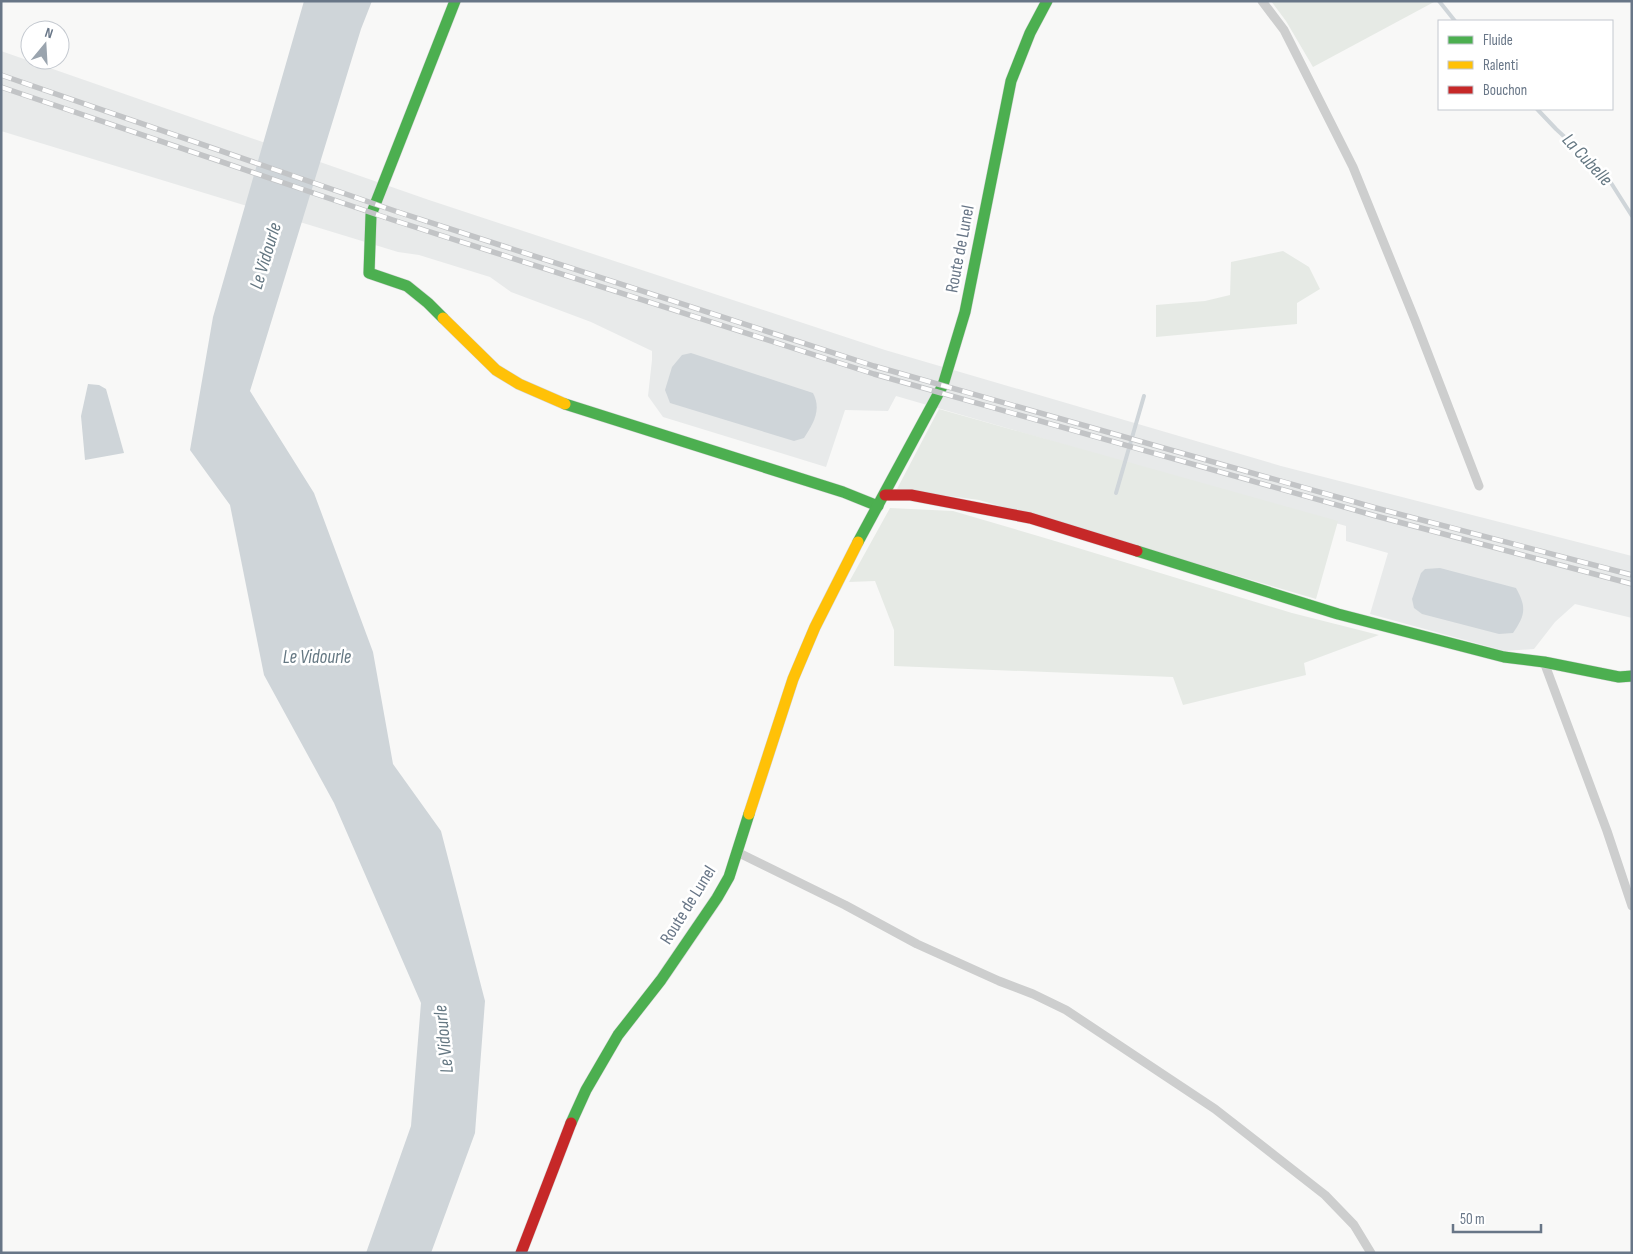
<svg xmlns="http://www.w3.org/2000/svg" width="1633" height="1254" font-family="'Sofia Sans Condensed',sans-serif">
  <rect width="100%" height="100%" fill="#f8f8f7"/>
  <!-- built -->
  <path fill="#e8eaea" d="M 1,51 L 429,200 L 885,350 L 1281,466 L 1632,556 L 1632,618 L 1575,604 L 1555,622 L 1534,649 L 1505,651 L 1370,614 L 1388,553 L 1346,541 L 1346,526 L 896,396 L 888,411 L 845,410 L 826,467 L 663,417 L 648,396 L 652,360 L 652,351 L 591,322 L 511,292 L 490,277 L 419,255 L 398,252 L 1,131 Z"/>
  <!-- green -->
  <g fill="#e6eae5">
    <path d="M 1271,1 L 1434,1 L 1434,2 L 1313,67 L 1286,21 Z"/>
    <path d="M 1283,251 L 1309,267 L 1320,289 L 1297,303 L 1297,324 L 1156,337 L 1156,305 L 1205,301 L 1230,295 L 1231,262 Z"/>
    <path d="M 939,409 L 1338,521 L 1316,599 L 979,500 L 897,489 Z"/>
    <path d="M 890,508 L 953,511 L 1055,541 L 1292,613 L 1379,635 L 1304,663 L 1306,675 L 1183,705 L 1173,677 L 894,666 L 894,630 L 875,581 L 849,582 Z"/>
  </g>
  <!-- water -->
  <g fill="#cfd5d9">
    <path d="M 304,1 L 372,1 L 361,29 L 250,391 L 314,493 L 373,652 L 393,764 L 441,831 L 485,1001 L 475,1133 L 431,1253 L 366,1253 L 411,1126 L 421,1003 L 334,803 L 264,675 L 230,505 L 190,450 L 213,317 Z"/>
    <path d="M 691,353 L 813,393 C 822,410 813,424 804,438 L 794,441 L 670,403 L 665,390 L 672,367 L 682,355 Z"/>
    <path d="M 88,384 L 99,385 L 106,389 L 124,453 L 85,460 L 81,416 Z"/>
    <path d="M 1440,568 L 1516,588 C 1527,608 1525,615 1513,633 L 1499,634 L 1422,614 L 1414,608 L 1412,599 L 1421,573 L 1425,569 Z"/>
  </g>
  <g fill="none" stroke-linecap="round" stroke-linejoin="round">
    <!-- stream -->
    <g stroke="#cfd5d9" stroke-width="4">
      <path d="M 1439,1 L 1455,21"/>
      <path d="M 1537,109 L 1556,129 L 1606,175 L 1632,216"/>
      <path d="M 1116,493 L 1144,396"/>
    </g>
    <defs>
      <g id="fast">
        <path d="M 443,318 L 428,303 L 407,286 L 369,273 L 371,215 L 455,1"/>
        <path d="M 565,404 L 843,492 L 878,506"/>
        <path d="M 858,542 L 943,385 L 965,312 L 1011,81 L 1030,33 L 1047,1"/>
        <path d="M 1137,551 L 1338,614 L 1504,657 L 1544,662 L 1619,677 L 1632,676"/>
        <path d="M 571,1123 L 586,1090 L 618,1035 L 661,980 L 717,898 L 729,877 L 749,814"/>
      </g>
      <g id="slow">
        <path d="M 443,318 L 496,370 L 519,384 L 565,404"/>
        <path d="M 749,814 L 793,679 L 815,627 L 858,542"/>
      </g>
      <g id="jam">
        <path d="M 885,495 L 911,495 L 1030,518 L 1137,551"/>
        <path d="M 521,1253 L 571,1123"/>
      </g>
    </defs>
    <!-- fast casing -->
    <use href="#fast" stroke="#d4d5d6" stroke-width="12"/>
    <!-- slow casing -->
    <use href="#slow" stroke="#d4d5d6" stroke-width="12"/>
    <!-- jam casing -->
    <use href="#jam" stroke="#d4d5d6" stroke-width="12"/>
    <!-- street -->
    <g stroke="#cdcece" stroke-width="9">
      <path d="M 1262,1 L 1284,30 L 1353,167 L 1415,320 L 1479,486"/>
      <path d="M 1544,662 L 1607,831 L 1632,906"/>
      <path d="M 737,852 L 845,905 L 917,944 L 999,981 L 1033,994 L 1066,1010 L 1215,1109 L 1325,1195 L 1354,1225 L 1371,1253"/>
    </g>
    <!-- fast -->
    <use href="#fast" stroke="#4caf50" stroke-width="11"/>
    <!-- slow -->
    <use href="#slow" stroke="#ffc107" stroke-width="11"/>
    <!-- jam -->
    <use href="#jam" stroke="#c62828" stroke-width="11"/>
    <defs>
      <g id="rail">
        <path d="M 1,75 L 398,212 L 874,366 L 1376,508 L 1632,575"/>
        <path d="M 1,87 L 393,220 L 874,374 L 1376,516 L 1632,584"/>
      </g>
    </defs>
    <!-- rail casing -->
    <use href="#rail" stroke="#c2c4c6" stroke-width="5.5"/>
    <!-- rail -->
    <use href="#rail" stroke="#fff" stroke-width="4" stroke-dasharray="11" stroke-linecap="butt"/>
  </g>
  <g text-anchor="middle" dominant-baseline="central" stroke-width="5" stroke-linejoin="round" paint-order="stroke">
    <!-- street labels -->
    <g font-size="18" fill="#687687" stroke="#fff">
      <text transform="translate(960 249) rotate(-79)">Route de Lunel</text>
      <text transform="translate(688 905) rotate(-58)">Route de Lunel</text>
    </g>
    <!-- water labels -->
    <g font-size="19" font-style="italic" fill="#647782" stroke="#fff">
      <text transform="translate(1587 160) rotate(47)">La Cubelle</text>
      <text transform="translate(266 256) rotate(-73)">Le Vidourle</text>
      <text x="317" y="657">Le Vidourle</text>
      <text transform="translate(444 1039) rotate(-96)">Le Vidourle</text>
    </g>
  </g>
  <!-- border -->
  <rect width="1633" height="1254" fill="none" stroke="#687687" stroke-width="5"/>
  <!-- legend -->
  <rect x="1438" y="20" width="175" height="90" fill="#ffffff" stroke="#c3c8cf"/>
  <rect x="1448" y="36" width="25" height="8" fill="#4caf50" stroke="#c3c8cf"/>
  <text x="1483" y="45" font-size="15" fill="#687687">Fluide</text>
  <rect x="1448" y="61" width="25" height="8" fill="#ffc107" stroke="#c3c8cf"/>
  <text x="1483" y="70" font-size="15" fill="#687687">Ralenti</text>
  <rect x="1448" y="86" width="25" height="8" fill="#c62828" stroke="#c3c8cf"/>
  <text x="1483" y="95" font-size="15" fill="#687687">Bouchon</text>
  <!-- north arrow -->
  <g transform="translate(45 45) rotate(18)"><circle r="24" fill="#ffffff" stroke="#c3c8cf"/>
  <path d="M0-4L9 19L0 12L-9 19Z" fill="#9aa4ae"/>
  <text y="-8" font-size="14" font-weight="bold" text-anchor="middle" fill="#687687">N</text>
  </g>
  <!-- scale -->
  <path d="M1453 1224v8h88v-8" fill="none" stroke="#687687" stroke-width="2.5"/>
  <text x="1460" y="1224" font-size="15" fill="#687687" stroke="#ffffff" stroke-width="4" paint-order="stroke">50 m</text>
</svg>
